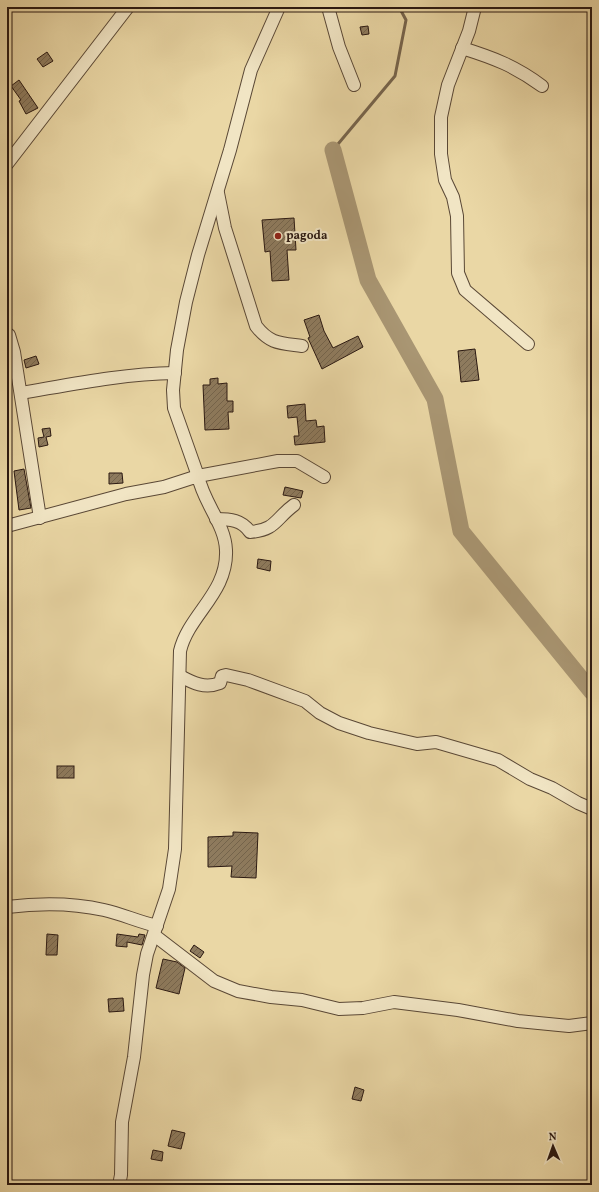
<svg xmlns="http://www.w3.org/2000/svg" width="599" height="1192" viewBox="0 0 599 1192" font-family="Vollkorn,serif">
<defs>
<pattern id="building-hatch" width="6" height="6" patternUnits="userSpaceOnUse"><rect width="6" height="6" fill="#8e7b5e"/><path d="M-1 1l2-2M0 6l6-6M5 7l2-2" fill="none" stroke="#74644c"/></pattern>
</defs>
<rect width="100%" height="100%" fill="#ead7a5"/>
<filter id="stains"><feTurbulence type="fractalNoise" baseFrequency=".005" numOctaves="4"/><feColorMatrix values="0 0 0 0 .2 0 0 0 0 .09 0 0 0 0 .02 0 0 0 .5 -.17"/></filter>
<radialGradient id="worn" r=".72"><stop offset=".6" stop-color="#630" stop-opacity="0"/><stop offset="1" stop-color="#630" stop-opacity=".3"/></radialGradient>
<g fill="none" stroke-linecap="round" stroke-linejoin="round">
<path stroke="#76644c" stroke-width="3" d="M333,150L395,76L406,20L399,7"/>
<path stroke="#a99673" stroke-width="17" d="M333,150L368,280L435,399L461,531L592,692"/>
</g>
<g fill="url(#building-hatch)" stroke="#2a1811">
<path d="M368,26L369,34L362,35L360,27Z"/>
<path d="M47,52L53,61L43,67L37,59Z"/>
<path d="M19,80L38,108L26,114L19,101L21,100L11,86Z"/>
<path d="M294,218L296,250H287L289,280L272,281L270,251L265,252L262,220Z"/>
<path d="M319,315L324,331L333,348L358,336L363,347L322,369L308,338L310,337L304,320Z"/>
<path d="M475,349L479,380L461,382L458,351Z"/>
<path d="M36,356L39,364L26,368L24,360Z"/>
<path d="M218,378V384L227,383V401H233V412H228L229,429L205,430L203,385H210V379Z"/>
<path d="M305,404L306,421L316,420L317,427L324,426L325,442L295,445L294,436H299L297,417L288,418L287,406Z"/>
<path d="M50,428L51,436L46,437L48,445L39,447L38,438L44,437L42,429Z"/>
<path d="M24,469L31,508L19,510L14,471Z"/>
<path d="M109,473H122L123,483L109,484Z"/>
<path d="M285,487L303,491L301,498L283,495Z"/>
<path d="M258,559L271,561L270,571L257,568Z"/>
<rect x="57" y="766" width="17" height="12"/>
<path d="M233,832L258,833L256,878L231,877L232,866L208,867V837L233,836Z"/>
<path d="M47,934L58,935L57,955H46Z"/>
<path d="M117,934L138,937L139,934L145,935L142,945L127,942V947L116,946Z"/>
<path d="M194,945L204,952L200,958L190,951Z"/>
<path d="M163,959L177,962L185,968L179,994L156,988Z"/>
<path d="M123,998L124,1011L109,1012L108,999Z"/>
<path d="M355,1087L364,1090L361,1101L352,1099Z"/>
<path d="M172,1130L185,1133L181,1149L168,1146Z"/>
<path d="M153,1150L163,1152L162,1161L151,1159Z"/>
</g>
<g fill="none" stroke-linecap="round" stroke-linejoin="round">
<defs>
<g id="minor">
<path d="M279,7L251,70L230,150L198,255L186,302L177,350L173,390L174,408L198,476L278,461H297L324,477"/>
<path d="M328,7L339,47L354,85"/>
<path d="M475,7L469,31L448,85L441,117V154L445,180L453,197L457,216L458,273L465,290L528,344"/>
<path d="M462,48C494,58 515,66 542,86"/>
<path d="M7,164L128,7"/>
<path d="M218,193L225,228L256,326C270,344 280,343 302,346"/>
<path d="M9,335L14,352L40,518"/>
<path d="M21,393C74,384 121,374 175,373"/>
<path d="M216,519C230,519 242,520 250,532C276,530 275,519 294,505"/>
<path d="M7,526L126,494L164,487L198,476C204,504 225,524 226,550C228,593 189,614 180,651L175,849L169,889L147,954L143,975L134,1057L122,1122L121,1175L119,1185"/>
<path d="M180,676C193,683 205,689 220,683L222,676L226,675L248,680L305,701L320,713L339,723L369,733L417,744L436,742L498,760L530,779L552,788L578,803L592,809"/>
<path d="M7,907C39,903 73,903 104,910C122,914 139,922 157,926"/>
<path d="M154,935L214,981L238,991L271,997L302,1000L339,1009L363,1008L394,1002L458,1010L518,1021L569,1026L592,1023"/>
</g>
</defs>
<use href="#minor" stroke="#5a4836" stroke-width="14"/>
<use href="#minor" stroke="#f1e5c4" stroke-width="12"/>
</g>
<circle fill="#8f2418" stroke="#f1e5c4" stroke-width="1.5" cx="278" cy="236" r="4"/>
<g text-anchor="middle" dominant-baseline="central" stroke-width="4" stroke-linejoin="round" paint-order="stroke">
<g font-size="12" font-weight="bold" fill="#2a1811" stroke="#f1e5c4" text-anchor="start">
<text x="286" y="236">pagoda</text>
</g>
</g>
<rect width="599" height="1192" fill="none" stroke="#ead7a5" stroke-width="24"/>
<rect x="8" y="8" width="583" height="1176" fill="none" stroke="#2a1811" stroke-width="2"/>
<rect x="12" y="12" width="575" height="1168" fill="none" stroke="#2a1811"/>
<g transform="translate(553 1146) rotate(358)" stroke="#f1e5c4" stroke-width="3" paint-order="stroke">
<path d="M0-3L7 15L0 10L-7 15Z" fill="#2a1811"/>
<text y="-6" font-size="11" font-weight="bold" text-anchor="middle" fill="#2a1811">N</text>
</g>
<rect width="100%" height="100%" filter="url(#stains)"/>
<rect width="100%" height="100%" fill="url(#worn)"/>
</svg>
